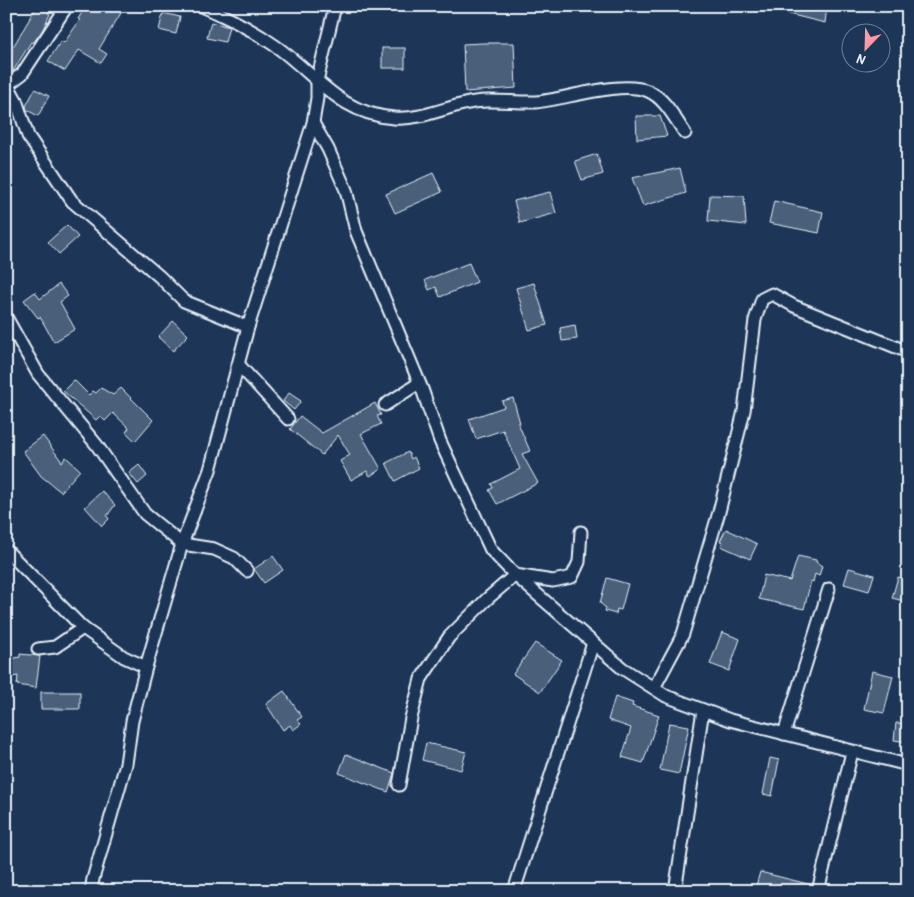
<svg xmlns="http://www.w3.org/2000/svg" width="914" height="897" viewBox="0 0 914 897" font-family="'Patrick Hand',sans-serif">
<rect width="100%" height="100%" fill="#1d3557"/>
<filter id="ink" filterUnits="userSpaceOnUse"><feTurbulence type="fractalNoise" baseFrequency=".02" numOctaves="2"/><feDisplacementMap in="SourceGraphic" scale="10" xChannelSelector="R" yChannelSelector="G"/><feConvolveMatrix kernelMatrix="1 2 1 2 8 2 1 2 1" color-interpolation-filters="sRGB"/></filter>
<g filter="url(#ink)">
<g fill="#495e7a" stroke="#e8f1f8">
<path d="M37,6H50L48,13L50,14L42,31L33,43L31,42L13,71L6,67V43L13,47Z"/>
<path d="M86,6H110L121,13L99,49L107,54L101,63L79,50L65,71L48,61L61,41L64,43L80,20L78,19Z"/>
<path d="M772,6H827L825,23L772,10Z"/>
<path d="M163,13L180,17L176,34L159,30Z"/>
<path d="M211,22L229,27L225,42L207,38Z"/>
<path d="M483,43H514L516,88L465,92L463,44Z"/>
<rect x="382" y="48" width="23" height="20"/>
<path d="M35,89L49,96L38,116L27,110L26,106Z"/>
<path d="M636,116H660L667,136L637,139Z"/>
<path d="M597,154L603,174L582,180L575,161Z"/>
<path d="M680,168L686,193L643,206L632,178Z"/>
<path d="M433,173L442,192L395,213L386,194Z"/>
<path d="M550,192L556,213L520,223L514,201Z"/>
<path d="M710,195L744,196L746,225L708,221Z"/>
<path d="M774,201L823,212L819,233L769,223Z"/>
<path d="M67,225L78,237L59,254L48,242Z"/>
<path d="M469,263L477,282L440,297L436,287L429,290L425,280Z"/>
<path d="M534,283L547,325L529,330L516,288Z"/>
<path d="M59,284L68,296L60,302L75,329L54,342L40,317L38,318L24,300L35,292L40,299Z"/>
<path d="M173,321L188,335L173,351L158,337Z"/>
<path d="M575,325L577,339L562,341L560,328Z"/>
<path d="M74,380L89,395L93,391L96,393L101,388L113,395L121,388L153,420L135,441L126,432L129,428L113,413L105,421L100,416L96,420L63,391Z"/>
<path d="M289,393L301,401L294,410L283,401Z"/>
<path d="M513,398L520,423H518L530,451L522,454L538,483L497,504L489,490L493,488L491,484L520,469L503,430L476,439L469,419L504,407L502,401Z"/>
<path d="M375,403L381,415L377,416L381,424L361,434L381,469L370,476L367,471L351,480L340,461L350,455L338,435L322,455L290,429L300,416L322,433Z"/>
<path d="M43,436L62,462L66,457L80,470L61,492L41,476L23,451Z"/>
<path d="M408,452L411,459L414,457L419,468L395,481L386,463Z"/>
<path d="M139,465L147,476L138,484L129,473Z"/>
<path d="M102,491L115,505L107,516L109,519L102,526L85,507Z"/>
<path d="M726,529L757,544L750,559L721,546L723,542L720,541Z"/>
<path d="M273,556L283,570L264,583L254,569Z"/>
<path d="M798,556L816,560V562L822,566L819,576L815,574L813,582L811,581L804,609L759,599L764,575L790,581Z"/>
<path d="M849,568L874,575L869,591L844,584Z"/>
<path d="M898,577L908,580V602L892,598Z"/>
<path d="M607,578L628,584L621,610L617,609L616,614L605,611L606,608L600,603Z"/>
<path d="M722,632L740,639L729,671L710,664Z"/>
<path d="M535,643L562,660L540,692L513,674Z"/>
<path d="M20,654L40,656L36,688L17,685L18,676L6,678V660L20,657Z"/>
<path d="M872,671L893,676L884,713L864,709Z"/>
<path d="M284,691L302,717L297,720L301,724L293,730L290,725L283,730L266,704Z"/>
<rect x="41" y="692" width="39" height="17"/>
<path d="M615,697L633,703L632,706L659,715L643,763L622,757L631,728L608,720Z"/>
<path d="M669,723L689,726L679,774L660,770Z"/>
<path d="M896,723L908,724V742L894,740Z"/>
<path d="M426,743L466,752L461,770L422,760Z"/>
<path d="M346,754L394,773L388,792L339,773Z"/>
<path d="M770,758L779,760L772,796L763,794Z"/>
<path d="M760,872L812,885L811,891L755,889Z"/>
</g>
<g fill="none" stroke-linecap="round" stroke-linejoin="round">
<defs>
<g id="street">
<path d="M201,6C228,17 253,30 277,47C317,76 340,114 394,118C419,120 441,109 464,104C488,98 512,103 536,102C566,99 621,80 648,91C665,98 675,119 685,133"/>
<path d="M8,85L16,100L28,136L72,201L160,277L184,301L248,327"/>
<path d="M6,86L22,74L67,6"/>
<path d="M313,123L328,149L346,190L356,231L422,389L440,441L491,550L515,575L622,668L666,696L730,720L908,765"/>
<path d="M6,317L38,374L96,444L145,514L182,544L214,549L234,558L247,571"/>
<path d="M239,365L288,419"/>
<path d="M385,405L419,383"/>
<path d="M6,550L83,628L124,657L146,667"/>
<path d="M38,649L55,647L83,628"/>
<path d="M654,688L683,634L719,512L744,411L755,320L762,299L772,294L794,306L908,352"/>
<path d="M784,734L829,589"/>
<path d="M399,785L411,718L421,679L449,637L487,599L515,575L553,581L572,577L579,562L581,532"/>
<path d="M91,891L93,879L126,764L132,721L146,667L182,544L210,470L248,327L313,123L317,98V81L335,6"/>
<path d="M514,891L593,643"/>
<path d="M675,891L703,710"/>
<path d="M818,891L852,752"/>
</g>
</defs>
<use href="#street" stroke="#e8f1f8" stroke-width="15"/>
<use href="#street" stroke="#1d3557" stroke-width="11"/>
</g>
</g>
<rect width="914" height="897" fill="none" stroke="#1d3557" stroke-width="25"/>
<rect x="12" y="12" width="889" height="872" fill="none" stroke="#e8f1f8" stroke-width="2" filter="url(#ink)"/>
<g transform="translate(866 48) rotate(203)"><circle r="24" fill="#1d3557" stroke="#6e8097"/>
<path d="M0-4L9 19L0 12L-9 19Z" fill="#ff9aa2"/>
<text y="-8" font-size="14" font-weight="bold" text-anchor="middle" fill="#e8f1f8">N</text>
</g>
</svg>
